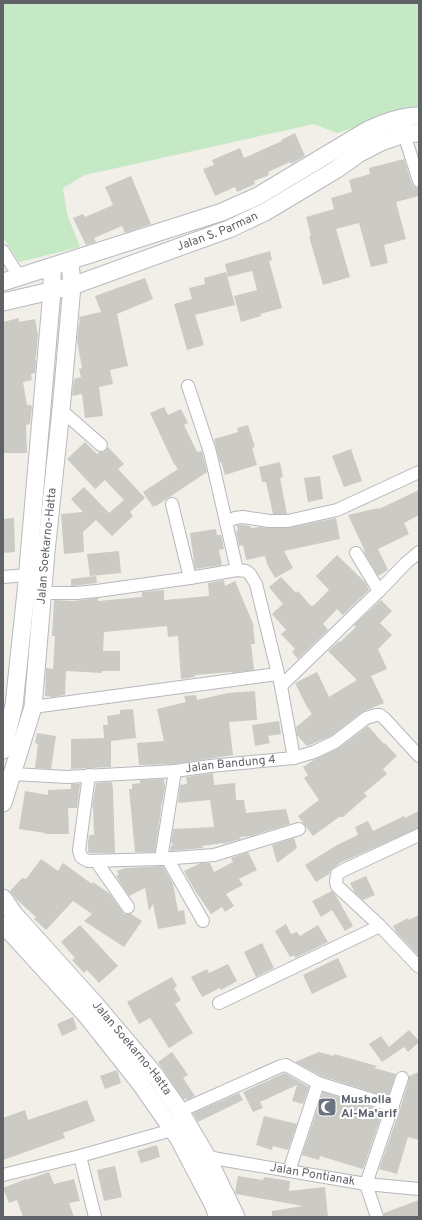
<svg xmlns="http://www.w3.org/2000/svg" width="422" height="1220" viewBox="0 0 422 1220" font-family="Overpass,sans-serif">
<rect width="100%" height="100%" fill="#f1efe8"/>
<path fill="#c5e8c5" d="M3,3H419V107L337,133L314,124L85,175L63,188L67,214L80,247L19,262L3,237Z"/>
<g fill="#cccac5">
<path d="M295,133L305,156L291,164L290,162L268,172L269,175L254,181L255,184L237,192L235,187L215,196L203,169L214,165L212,160L240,148L244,158L282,141L281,140Z"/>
<path d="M404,159L412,184L414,187L419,188V196L396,202L406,239L384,245L388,263L371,267L359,223L336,229L350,277L323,285L309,236H311L306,217L334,209L331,198L352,192L349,180L370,174L369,168Z"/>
<path d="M131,176L151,224L125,233L122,226L94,238L96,242L86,245L73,218L83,214L85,217L113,205L105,187Z"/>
<path d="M270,251L272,260L269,261L282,308L260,314L261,316L241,322L234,296L257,290L252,271L228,277L225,264Z"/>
<path d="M226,272L235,305L195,315L204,345L187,350L174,304L192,299L189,288L205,284L204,278Z"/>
<path d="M145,278L153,299L117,314L128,366L110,370L113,384L99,387L103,416L85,418L82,394L72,396L74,379L81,377L79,369L82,368L77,340L79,323H80L79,317L101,312L95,296Z"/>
<path d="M19,318V322L35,319L38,335L36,357H35L36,362L35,373L31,374L32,380L23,382L27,405H31L32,407L30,424L26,425L27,453H3V322Z"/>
<path d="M164,407L168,415L181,409L188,423L184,425L197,452L202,451L207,472L156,506L155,505L153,507L143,492L178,469L173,462L150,413Z"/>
<path d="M248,425L255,447L252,448L257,465L225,475L221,462L220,463L214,439L238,432L237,428Z"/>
<path d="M85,442L97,454L99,452H104L108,447L124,464L118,469L145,498L130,512L133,516L112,536L96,520L83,532L84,552L64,554L61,514L83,512L71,499L84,487L109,513L124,500L105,480L95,489L67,459Z"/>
<path d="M351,449L362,481L344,487L332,456Z"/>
<path d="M280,462L283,477L280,478L287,514H273L266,482H262L259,467Z"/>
<path d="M320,476L323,499L308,502L304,478Z"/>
<path d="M419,490V515L404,523L409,534L378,549L388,570L378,576L364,552L365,551L348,515L378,508L379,509Z"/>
<path d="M14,518L15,552L3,553V519Z"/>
<path d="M336,518L340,539L284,551L293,568L275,578L267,564L265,556L246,560L243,545L239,546L236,531H238L237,525H243L250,526L251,528L259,527L269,528H288Z"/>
<path d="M216,529L217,535H221L224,549L219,550L222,565L195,569L190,533Z"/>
<path d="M119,551L121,573L90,576L87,554Z"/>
<path d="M337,555L365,582L369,590L343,615L337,609L323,624L328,630L298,659L292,652L295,649L281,634L286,630L272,614L283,604L269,587L281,577L296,593L298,591L311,606L312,605L313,606L329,590L316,576Z"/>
<path d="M96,576L97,583L71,586V579Z"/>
<path d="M224,580L225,586L235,581L254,626L253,627L255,644H251L254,670L232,673V672L195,675V677L181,679L178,636L168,637L167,626L104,632L103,651H120V671H102V673L66,671L65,695L53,697L45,696L46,668L53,669L55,636H52L54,600L73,601L98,598V601L142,597V592L164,590V600L209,596L208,583Z"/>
<path d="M381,600L392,611L380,623L392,635L378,649L387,669L371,676L384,703L362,712L331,736L307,746L297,735L296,727L312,714L307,707L295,683L317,672L329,697L357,680L328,651L339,641L340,642L356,627L354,625Z"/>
<path d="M255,691L257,720L229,722L233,755L174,764L139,765L137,743L164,741L157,709L186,702L184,696L196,695L197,700L228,693Z"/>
<path d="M133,709L136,738L111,741V767L71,769V739L104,738L103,725H108L107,716L120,714V710Z"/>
<path d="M279,721L281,734L268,736L270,743L255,746L252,725Z"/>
<path d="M368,726L384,744L385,743L397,756L383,769L387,774L364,793L367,796L343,817H339L313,836L298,816L319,800L304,778L308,775L303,767L315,759L339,748Z"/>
<path d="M37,733L56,736L51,769L35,768L38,744L35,743Z"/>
<path d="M213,773L214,785L235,783L236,800H244L246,813L286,809L290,824L251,836L240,837L241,839L223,844V843L202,846L203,848L170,851L171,846L173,845L171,842L173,829L214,827L210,800L178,803L180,785L187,784L186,777Z"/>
<path d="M164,779L165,787L162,804L161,805V810L155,852H135L129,789H132V784L140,783V780Z"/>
<path d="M111,782L112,783L113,790L115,853H90L88,852V842L89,835H94L93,807H92L96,783Z"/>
<path d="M71,784H80L77,808H68L69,834H45V833L19,829L25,791L48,795V790L71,789Z"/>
<path d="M419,811V828L340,863L331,870L329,874L316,882L305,865L337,845L358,835L355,827L368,821L373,831L404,816L405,818Z"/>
<path d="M294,838L297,848L277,863L272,845Z"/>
<path d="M248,852L257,870L239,879L243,885L226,894L234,906L225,912L222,907L211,914L194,889L184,871L201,863H210L214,872L233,862L231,858Z"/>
<path d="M41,859L58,871L63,863L92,884L93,882L110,894L124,914H131L142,921L124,947L84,921L92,914L73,901L46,930L34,919L36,917L16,899L10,891L22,878L26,879Z"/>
<path d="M163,866L173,884L178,911L184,910L186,924L158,929L153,904L149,911L145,888L129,896L116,876L119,875L117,871L125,868Z"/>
<path d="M366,876L375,895L363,900L355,893L350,883Z"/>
<path d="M332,891L335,894L353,926L345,931L332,910L321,917L312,901Z"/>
<path d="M419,915V956L396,932L393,926L408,918L409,920Z"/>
<path d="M286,924L291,934L297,932L300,936L318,925L328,942L295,958L294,955L290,957L275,931Z"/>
<path d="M80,925L118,966L99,983L87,970L84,973L72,960L75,958L61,942Z"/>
<path d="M262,943L274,968L256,977L244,952Z"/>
<path d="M338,958L347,977L312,994L303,975Z"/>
<path d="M228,964L237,981L221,990L220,988L202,997L191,977L207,969L209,973Z"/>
<path d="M172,977L177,986L174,988L181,1000L175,1004L193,1033L169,1048L150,1018L139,1024L127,1002Z"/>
<path d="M73,1017L77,1029L62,1036L57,1024Z"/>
<path d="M409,1030L419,1041V1042L408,1052L404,1047L382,1062L369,1044L381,1036L389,1047Z"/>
<path d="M172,1052L188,1075L183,1078L195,1096L187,1100L186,1098L184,1100L158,1062Z"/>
<path d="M319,1052L334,1056V1054L377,1066L374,1068L396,1074L388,1097L321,1076L295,1062Z"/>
<path d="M117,1070L121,1083L105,1089L100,1076Z"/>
<path d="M419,1072V1140L408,1137L397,1174L379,1169L400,1109L409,1080V1076Z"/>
<path d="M285,1073L309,1087L303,1104L292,1101L297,1085L260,1102L263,1108L253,1112L243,1092Z"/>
<path d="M323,1092L383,1111L363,1169L320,1156L319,1160L302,1155Z"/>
<path d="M239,1093L243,1100L198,1122L193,1113Z"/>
<path d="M87,1100L95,1121L63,1133L65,1138L3,1160V1118L25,1110L28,1120Z"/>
<path d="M264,1116L297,1124L288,1150L273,1146L272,1150L256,1145Z"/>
<path d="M157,1145L160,1157L141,1163L137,1151Z"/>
<path d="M115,1166L122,1197L104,1201L97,1170Z"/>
<path d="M49,1172L54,1184L74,1179L80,1201L69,1203L74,1217H23L17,1200L9,1203L3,1188L26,1179V1180Z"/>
<path d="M238,1176L263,1180L264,1177L290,1181L289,1191L325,1187L328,1217H272V1211L303,1206L236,1194L235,1192Z"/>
<path d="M419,1200V1217H384V1213Z"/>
</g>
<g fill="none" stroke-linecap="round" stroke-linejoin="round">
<defs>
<g id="street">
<path d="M404,134L419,181"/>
<path d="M3,251L20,278"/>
<path d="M188,386L210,452L237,570"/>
<path d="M61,410L101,445"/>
<path d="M172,504L190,578"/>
<path d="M226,522L235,518L243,517L269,521H288L337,510L419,472"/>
<path d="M356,553L379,591"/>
<path d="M3,577L28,575"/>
<path d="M35,593H76L97,591L190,578L237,570L246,571L250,574L256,584L281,686L294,758"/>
<path d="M281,686L379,591L406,563L419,552"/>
<path d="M33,707L277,674"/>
<path id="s1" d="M13,774L67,777L175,771L210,766L294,758L314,752L335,742L366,718L376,715H380L384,718L419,756"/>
<path d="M89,775L79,850L81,857L88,861L161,859L214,855L299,829"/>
<path d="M419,835L344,870L337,874L336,882L337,886L380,926L419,967"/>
<path d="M167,858L203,921"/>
<path d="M161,859L175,771"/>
<path d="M96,861L128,907"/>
<path d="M219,1003L380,926"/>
<path d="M180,1111L281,1066L286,1065L318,1083L393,1106"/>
<path d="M80,1156L95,1217"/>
<path id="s2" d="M207,1157L366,1184L419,1189"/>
<path d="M289,1171L318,1083"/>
<path d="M3,1175L80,1156L172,1130"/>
<path d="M377,1217L366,1184L402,1078"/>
</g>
<g id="secondary">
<path d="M3,282L222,212L258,196L368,130C384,123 401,116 419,116"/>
<path id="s3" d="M3,302L72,286L229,229L265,212L337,169L358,154L381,142L404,134L419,133"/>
<path d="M3,750L14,705L26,592L52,291V267"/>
<path id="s4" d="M3,803L33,707L46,552L61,410L72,286L70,261"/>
<path id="s5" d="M3,898L14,914L95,1004L155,1075L180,1111L207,1157L236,1217"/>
<path d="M3,924L87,1016L140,1083L179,1139L213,1204L218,1217"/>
</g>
</defs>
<use href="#street" stroke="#b5b8bc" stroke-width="14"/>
<use href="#secondary" stroke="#b6babf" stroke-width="19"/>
<use href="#street" stroke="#fff" stroke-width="12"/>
<use href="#secondary" stroke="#fff" stroke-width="17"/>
</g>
<defs>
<symbol id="mosque-square" viewBox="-11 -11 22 22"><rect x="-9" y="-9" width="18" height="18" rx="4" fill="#6b7280" stroke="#fff"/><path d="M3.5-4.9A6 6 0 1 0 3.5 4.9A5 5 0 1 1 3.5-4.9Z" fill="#fff"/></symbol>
</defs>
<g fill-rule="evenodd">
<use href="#mosque-square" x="316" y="1096" width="22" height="22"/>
</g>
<g text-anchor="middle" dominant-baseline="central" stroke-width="4" stroke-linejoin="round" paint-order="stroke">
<g font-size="12" fill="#5f6368" stroke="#fff">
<text stroke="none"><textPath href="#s3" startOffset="226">Jalan S. Parman</textPath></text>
<text stroke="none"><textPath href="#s4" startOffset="262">Jalan Soekarno-Hatta</textPath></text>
<text stroke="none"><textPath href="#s1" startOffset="218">Jalan Bandung 4</textPath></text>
<text stroke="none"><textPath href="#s5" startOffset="198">Jalan Soekarno-Hatta</textPath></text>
<text stroke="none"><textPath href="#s2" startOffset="107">Jalan Pontianak</textPath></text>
</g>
<g font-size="12" font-weight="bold" fill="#5b616d" stroke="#fff" text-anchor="start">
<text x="341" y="1100">Musholla<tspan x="341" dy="14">Al-Ma'arif</tspan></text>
</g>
</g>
<rect width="422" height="1220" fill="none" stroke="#5f6368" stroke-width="8"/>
</svg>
